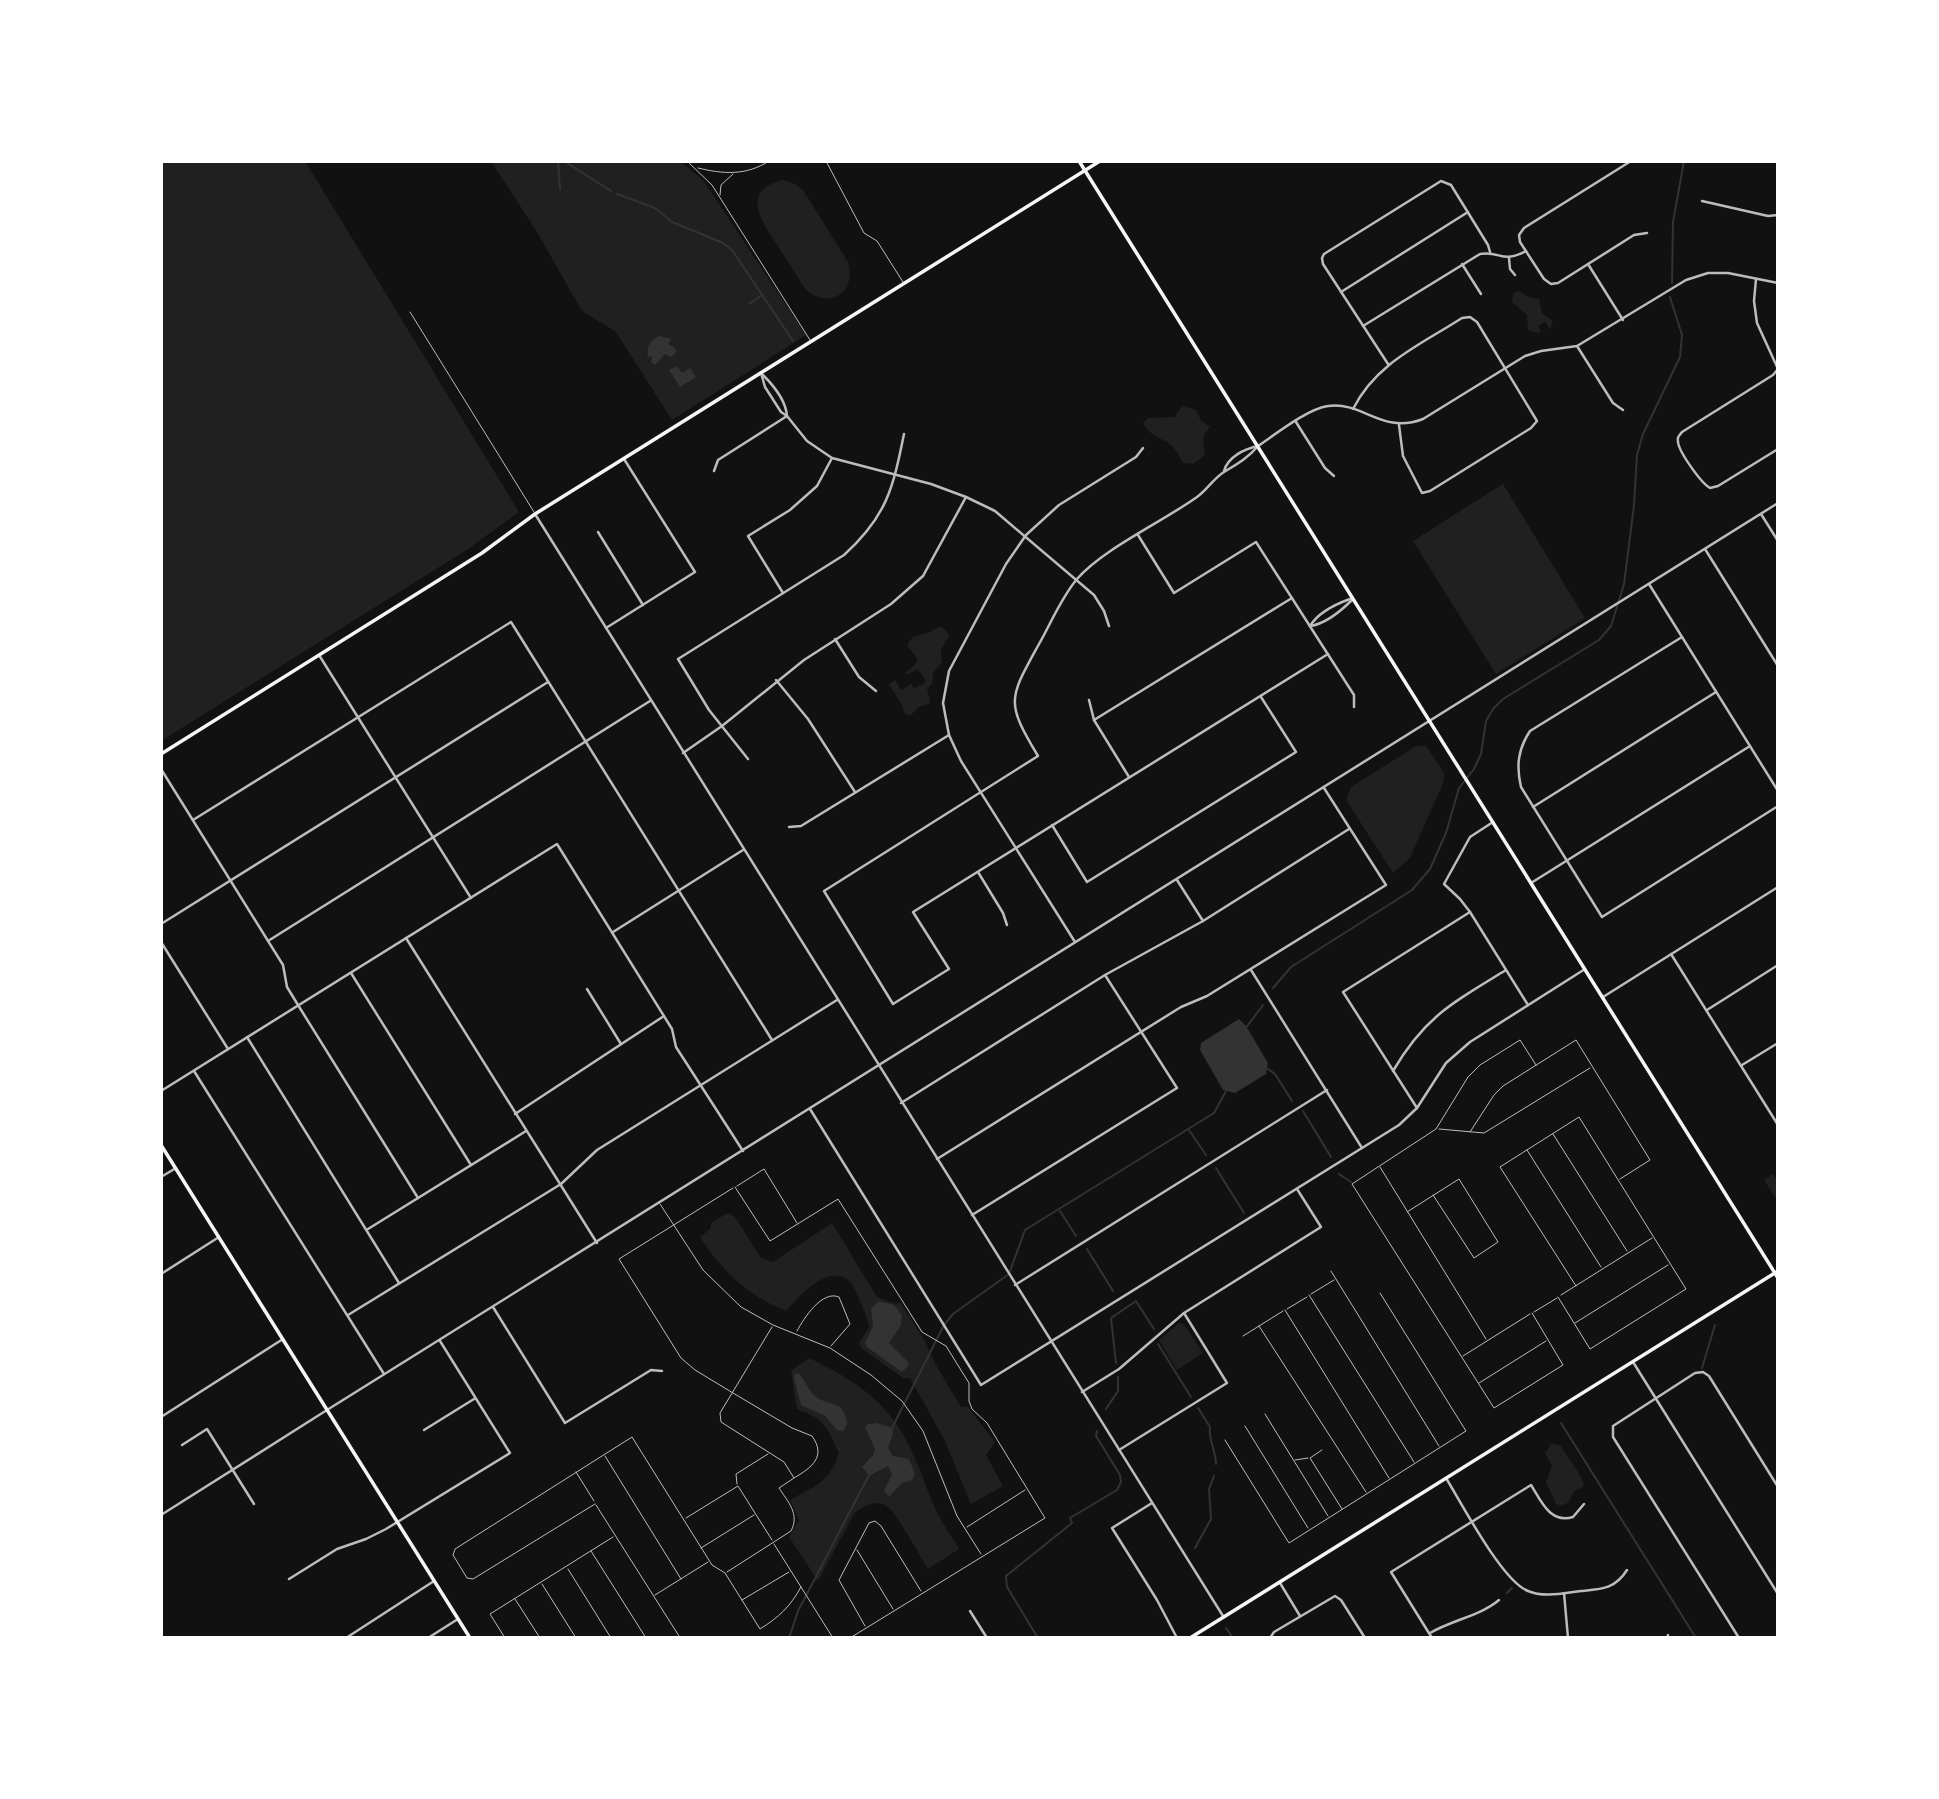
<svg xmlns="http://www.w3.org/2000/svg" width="1939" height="1799" viewBox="0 0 1939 1799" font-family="Cabin,sans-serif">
<rect width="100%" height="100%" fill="#111"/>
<g fill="#202020">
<path d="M161,161H305L519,512L468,549L161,741Z"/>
<path d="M491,161H680L703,180L806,335L672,420L616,332L582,311L537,232Z"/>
<path d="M783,180L795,184L803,190L848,262C857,292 830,310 806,290C797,276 788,262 779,248C763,223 738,191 783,180Z"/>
<path d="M1519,291L1528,297L1539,299L1542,313L1553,321L1550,330L1545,322L1538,326L1541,331L1538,333L1528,330L1527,315L1512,302L1513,294Z"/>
<path d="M1182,406L1196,410L1201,421L1210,426L1203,437L1205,455L1193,464L1183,463C1180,458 1178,452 1174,448C1165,437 1152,440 1143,423L1148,418L1175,417Z"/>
<path d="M1503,484L1585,618L1496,674L1413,541Z"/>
<path d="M940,626L946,630L949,636L941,650L942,662L933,673L932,684L927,689L931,703L919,707L911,715L905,714C902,702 895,695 889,684L895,680L901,690L911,684L914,688L924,684L925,680L918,669L907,675L906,672C921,660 921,662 907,646C913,633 918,637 930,632C933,631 936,628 940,626Z"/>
<path d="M1416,746H1426L1444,773V781L1410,858L1393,873L1346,800L1351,787Z"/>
<path d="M1773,1174L1778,1182L1777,1200L1764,1180Z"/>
<path d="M728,1213L735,1217L761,1258L773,1262L832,1223L877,1297L897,1304L900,1302L923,1338L936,1365L961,1407H968L995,1442L986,1455L1003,1486L971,1504L944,1439L910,1378H903L861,1348L859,1343L869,1327C867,1317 864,1310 860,1301C856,1293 853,1282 845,1278C824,1267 798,1298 786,1311C748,1296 722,1271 700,1237L710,1229L712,1222Z"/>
<path d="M1179,1323L1184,1324L1203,1353L1177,1370L1159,1340Z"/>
<path d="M809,1358C840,1373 871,1390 892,1418C914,1446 922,1480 937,1512C943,1525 952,1537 959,1549L928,1569C921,1558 897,1514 889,1508C878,1498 863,1506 854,1514L818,1581L789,1537L799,1520L790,1500C816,1485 829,1483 839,1453C826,1427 827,1420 797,1409L791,1371Z"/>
<path d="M1552,1443L1561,1446C1568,1459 1580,1471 1584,1485L1581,1488L1573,1492L1569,1502L1562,1506L1556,1504L1546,1482L1552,1466L1545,1453Z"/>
</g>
<g fill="#333">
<path d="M659,336L671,339L668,344L675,348L676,353L671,357L665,354L655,365L651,362L652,356L648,357C646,347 650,340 659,336Z"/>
<path d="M677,366L682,373L690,368L696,377L680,387L669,370Z"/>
<path d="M1239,1019L1246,1026L1268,1063L1266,1074L1235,1093L1223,1090L1200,1050L1201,1043Z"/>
<path d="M879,1301L894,1305L902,1315L901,1325L889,1343L908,1362L909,1365L902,1372L867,1347L865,1343L873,1326L871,1308Z"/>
<path d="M798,1373C805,1379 807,1389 815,1396C828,1407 845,1399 847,1424L843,1431L837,1430L825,1416L801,1405L794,1378L795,1374Z"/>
<path d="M876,1423L892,1428L893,1434L888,1448L893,1456L909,1459L915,1474L912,1480L902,1483L890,1496L886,1494L884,1490L892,1475L888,1466L869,1476L862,1467L873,1455L875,1449L865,1427L868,1424Z"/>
</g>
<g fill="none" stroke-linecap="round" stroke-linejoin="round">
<g stroke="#333" stroke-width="2">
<path d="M558,161L560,189"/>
<path d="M564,161L611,191"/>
<path d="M617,194L655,208L672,222L723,243L732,250L793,341"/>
<path d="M1672,283L1673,222L1684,161"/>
<path d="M749,304L762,295"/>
<path d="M1273,988L1291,967L1412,890L1430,869L1446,833L1459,788L1474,769L1481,754L1486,721L1493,709L1503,699L1599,640L1611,626L1624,584L1634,505L1637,455L1643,434L1680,357L1682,335L1670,297"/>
<path d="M1245,1029L1263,1005"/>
<path d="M1268,1069L1275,1074L1292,1101"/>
<path d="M1303,1111L1331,1157"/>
<path d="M1189,1130L1206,1155"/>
<path d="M1216,1168L1244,1213"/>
<path d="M1339,1174L1351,1182"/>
<path d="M1060,1211L1076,1236"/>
<path d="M1087,1249L1113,1291"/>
<path d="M1158,1344L1191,1397"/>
<path d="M1116,1363L1111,1318L1136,1301L1154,1329"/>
<path d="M1702,1368L1715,1325"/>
<path d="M1198,1408L1210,1427C1208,1440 1216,1451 1216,1464"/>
<path d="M1106,1409L1118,1391V1377"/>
<path d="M1561,1423L1696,1638"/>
<path d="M891,1430L944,1325L953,1314L1009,1274L1025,1230L1214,1113L1226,1091"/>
<path d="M1195,1548L1211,1519L1209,1489L1214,1476"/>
<path d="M1507,1593L1512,1588"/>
<path d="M1226,1628L1233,1638"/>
<path d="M789,1638L798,1611L869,1475"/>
<path d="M1038,1638L1007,1587L1006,1576L1072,1523L1070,1518L1117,1490L1121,1482L1120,1475L1096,1436L1097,1431"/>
</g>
<g stroke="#bcbcbc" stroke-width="1">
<path d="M687,161L712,185L810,340"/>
<path d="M826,161L864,233L877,241L903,282"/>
<path d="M698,168C723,174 746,176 769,161"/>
<path d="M720,195L721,185L733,174"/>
<path d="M410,312L534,512"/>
<path d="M1439,1129L1484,1133L1590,1068"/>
<path d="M1470,1132L1494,1095L1503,1086L1576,1040L1650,1160L1620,1179"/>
<path d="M1553,1134L1627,1251"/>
<path d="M1527,1150L1601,1267"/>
<path d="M1380,1167L1486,1339"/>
<path d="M737,1186L764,1169L797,1223"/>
<path d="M735,1187L770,1241L838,1199L922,1332L946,1346L969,1383V1401L972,1409L987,1423L1045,1518L850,1638"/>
<path d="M733,1188L619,1259L681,1358L695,1370L733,1393L792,1428L812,1436C827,1457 811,1468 794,1478"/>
<path d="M660,1204L703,1270L741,1307L773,1325L830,1348L871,1375L902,1401L923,1431L957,1516L981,1554"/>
<path d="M1407,1212L1459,1179L1498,1242L1474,1258L1433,1195"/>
<path d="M1331,1271L1439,1446"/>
<path d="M1311,1294L1334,1280"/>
<path d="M1309,1295L1414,1462"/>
<path d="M1561,1295L1652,1238"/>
<path d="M1558,1297L1590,1349L1686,1289L1579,1117L1500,1167L1576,1286"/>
<path d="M1287,1309L1307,1297"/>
<path d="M1285,1310L1389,1478"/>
<path d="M1534,1312L1557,1298"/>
<path d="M1532,1313L1563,1365L1494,1408L1352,1184L1436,1129L1468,1077L1480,1065L1520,1040L1536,1065"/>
<path d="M1575,1323L1668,1265"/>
<path d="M1259,1326L1366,1492"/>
<path d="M797,1331C804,1318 822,1290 839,1297L850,1324L831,1346"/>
<path d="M1243,1336L1283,1311"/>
<path d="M1463,1356L1530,1314"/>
<path d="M1479,1383L1546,1341"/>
<path d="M1265,1414L1328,1516"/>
<path d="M1245,1426L1308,1528"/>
<path d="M1225,1440L1289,1543L1466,1431L1380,1293"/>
<path d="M1322,1450L1310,1458L1342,1509"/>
<path d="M605,1456L681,1579"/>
<path d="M1295,1460L1308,1458"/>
<path d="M576,1472L594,1501"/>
<path d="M737,1484L736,1474L768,1454"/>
<path d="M595,1504L473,1579L467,1578L453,1555L455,1549L632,1437L712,1565L725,1573L760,1629C779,1617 790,1607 801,1587"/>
<path d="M596,1505L679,1636"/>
<path d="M686,1518L738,1486L772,1540"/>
<path d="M967,1527L1025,1490"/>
<path d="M774,1544L833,1638"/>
<path d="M701,1548L754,1515"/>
<path d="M857,1550L893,1609"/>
<path d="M591,1551L646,1638"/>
<path d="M568,1569L611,1638"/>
<path d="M727,1572L791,1531C800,1514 788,1502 779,1488L794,1478L784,1462L721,1422L720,1413L772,1327"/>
<path d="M542,1584L576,1638"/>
<path d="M655,1595L708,1562"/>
<path d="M515,1599L540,1638"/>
<path d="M742,1600L789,1572"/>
<path d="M865,1626L839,1580L869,1523L875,1521L881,1526L921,1591"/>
<path d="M505,1638L490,1614L613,1537"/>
</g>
<g stroke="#bcbcbc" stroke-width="2.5">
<path d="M1631,161L1524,228L1519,235L1520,242L1544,279L1551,284L1558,283L1634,235L1647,233"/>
<path d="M1702,201L1768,216L1778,215"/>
<path d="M1509,258L1510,269L1515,275"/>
<path d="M1462,264L1481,294"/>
<path d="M1588,264L1623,320"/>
<path d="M1756,279L1754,301L1757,323L1778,369L1773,375L1682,432C1679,436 1677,437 1678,442C1679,452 1701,483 1710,488L1718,486L1778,449"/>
<path d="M1341,292L1468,212"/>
<path d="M1363,326L1480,254C1502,251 1501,264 1526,251"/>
<path d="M1577,346L1613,403L1623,410"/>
<path d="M1388,364L1323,264L1322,258L1324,254L1441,181L1451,185L1488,245L1490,252"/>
<path d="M761,373L765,387L781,412L787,416L807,441L832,458L931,484L966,497L995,511L1094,595L1104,611L1109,626"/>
<path d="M763,375C773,385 786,401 787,416"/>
<path d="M1353,409C1376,363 1420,345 1462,318L1470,317L1477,322L1537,421L1531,428L1430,491L1422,493L1403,456L1399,425"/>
<path d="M1296,422L1325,468L1334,476"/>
<path d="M1258,446C1248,458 1237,464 1224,472C1214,478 1207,490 1197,497C1162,522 1103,549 1077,579C1061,598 1051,623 1039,644C1009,699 1005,701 1038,756L824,891L893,1004L949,969L913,912L1328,654"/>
<path d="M714,471L718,460L787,416"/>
<path d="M1224,471C1228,457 1244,449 1258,446C1276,434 1307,409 1328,406C1363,401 1382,435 1423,419L1525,356L1541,351L1577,346L1686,280L1708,273H1728L1778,283"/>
<path d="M535,514L1223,1616"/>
<path d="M1761,514L1778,541"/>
<path d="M598,532L643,605"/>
<path d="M1138,535L1174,593L1256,542L1354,695V707"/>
<path d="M1705,549L1778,666"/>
<path d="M1649,584L1778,791"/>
<path d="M783,593L748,536L790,510L817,486L832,458"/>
<path d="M1310,626C1326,624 1342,610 1353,599"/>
<path d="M1310,626C1318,613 1336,604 1350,599"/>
<path d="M606,628L695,572L624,459"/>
<path d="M1682,637L1530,731C1518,749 1516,766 1521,787L1602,917L1778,806"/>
<path d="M835,639L859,677L876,691"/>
<path d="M319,655L471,898"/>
<path d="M776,680L808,719L855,792"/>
<path d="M1089,700L1094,720L1129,777"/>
<path d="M1094,720L1292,598"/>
<path d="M683,753L722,726L804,660L891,604L923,576L966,497"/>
<path d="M748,759L709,710L678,659L844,555C887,516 893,488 904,434"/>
<path d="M161,769L283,965L287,987L298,1005L418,1198"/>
<path d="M1533,807L1716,692"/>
<path d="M193,820L511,622L772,1040"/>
<path d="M1493,822L1470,837L1444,884L1460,899L1470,912L1528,1005"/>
<path d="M1052,825L1087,882L1296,752L1261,697"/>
<path d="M789,827L801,826L949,735"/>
<path d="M978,872L1003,913L1007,925"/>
<path d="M1177,880L1203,921"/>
<path d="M1531,883L1750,746"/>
<path d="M161,924L548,682"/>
<path d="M613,932L743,850"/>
<path d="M406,938L597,1243"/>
<path d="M268,941L650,701"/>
<path d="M161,942L228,1049"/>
<path d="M1075,942L961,761L949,735L943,703L949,671L1006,564L1026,535L1059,505L1136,457L1143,448"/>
<path d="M1671,954L1778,1125"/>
<path d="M1251,970L1362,1148"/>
<path d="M351,973L471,1165"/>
<path d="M587,989L621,1044"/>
<path d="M1603,997L1778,887"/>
<path d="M1707,1010L1778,965"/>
<path d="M247,1037L399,1283"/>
<path d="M1742,1065L1778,1043"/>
<path d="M194,1071L384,1374"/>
<path d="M1393,1071C1425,1016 1454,1002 1506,970"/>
<path d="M161,1091L557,844L672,1029L676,1047L743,1151"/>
<path d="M901,1103L1105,975L1203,921L1349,829"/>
<path d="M1417,1108L1343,992L1470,912"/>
<path d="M810,1109L981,1385L1399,1125L1417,1108L1446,1063L1470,1042L1585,969"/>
<path d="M515,1114L664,1016"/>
<path d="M937,1159L1181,1007L1207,996L1386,885L1324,788"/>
<path d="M161,1177L176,1168"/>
<path d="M972,1215L1177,1088L1105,975"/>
<path d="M368,1229L526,1131"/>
<path d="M161,1274L219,1237"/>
<path d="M1015,1285L1327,1090"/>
<path d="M493,1307L565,1423L651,1370L662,1371"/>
<path d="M348,1315L561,1184L597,1150L837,1000"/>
<path d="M1633,1362L1778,1594"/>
<path d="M1082,1392L1119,1369L1184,1313L1321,1227L1297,1189"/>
<path d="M161,1417L283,1339"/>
<path d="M424,1430L474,1399"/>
<path d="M182,1445L207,1429L254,1504"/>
<path d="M1119,1450L1227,1383L1184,1313"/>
<path d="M1446,1478C1462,1504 1502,1581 1528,1591C1544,1598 1564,1593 1581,1591C1602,1589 1615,1589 1627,1570"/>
<path d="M1152,1503L1112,1528L1157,1600L1177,1638"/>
<path d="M161,1515L327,1410"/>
<path d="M289,1579L337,1549L366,1539L386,1529L510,1453L440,1341"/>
<path d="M1280,1583L1300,1616"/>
<path d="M1564,1593L1568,1638"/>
<path d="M970,1611L987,1638"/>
<path d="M1430,1633C1452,1620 1480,1616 1499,1600"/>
<path d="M346,1638L434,1581"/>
<path d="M428,1638L458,1619"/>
<path d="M1270,1638L1274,1632L1335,1596L1341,1600L1365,1638"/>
<path d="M1432,1638L1391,1572L1531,1485C1541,1501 1550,1524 1573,1517L1584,1504"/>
<path d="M1667,1638L1668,1635"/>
<path d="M1739,1638L1613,1437V1426L1695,1373L1703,1372L1709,1376L1778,1487"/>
</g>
<path stroke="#bcbcbc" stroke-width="2.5" d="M327,1410L1778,503"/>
<g stroke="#f5f5f5" stroke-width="3.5">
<path d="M161,754L482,553L535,514L1100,161"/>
<path d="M161,1145L470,1638"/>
<path d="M1190,1638L1778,1271"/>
</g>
<path stroke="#f5f5f5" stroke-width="3.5" d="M1079,161L1778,1278"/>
</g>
<rect width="1939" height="1799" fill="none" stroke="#ffffff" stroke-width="326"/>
</svg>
